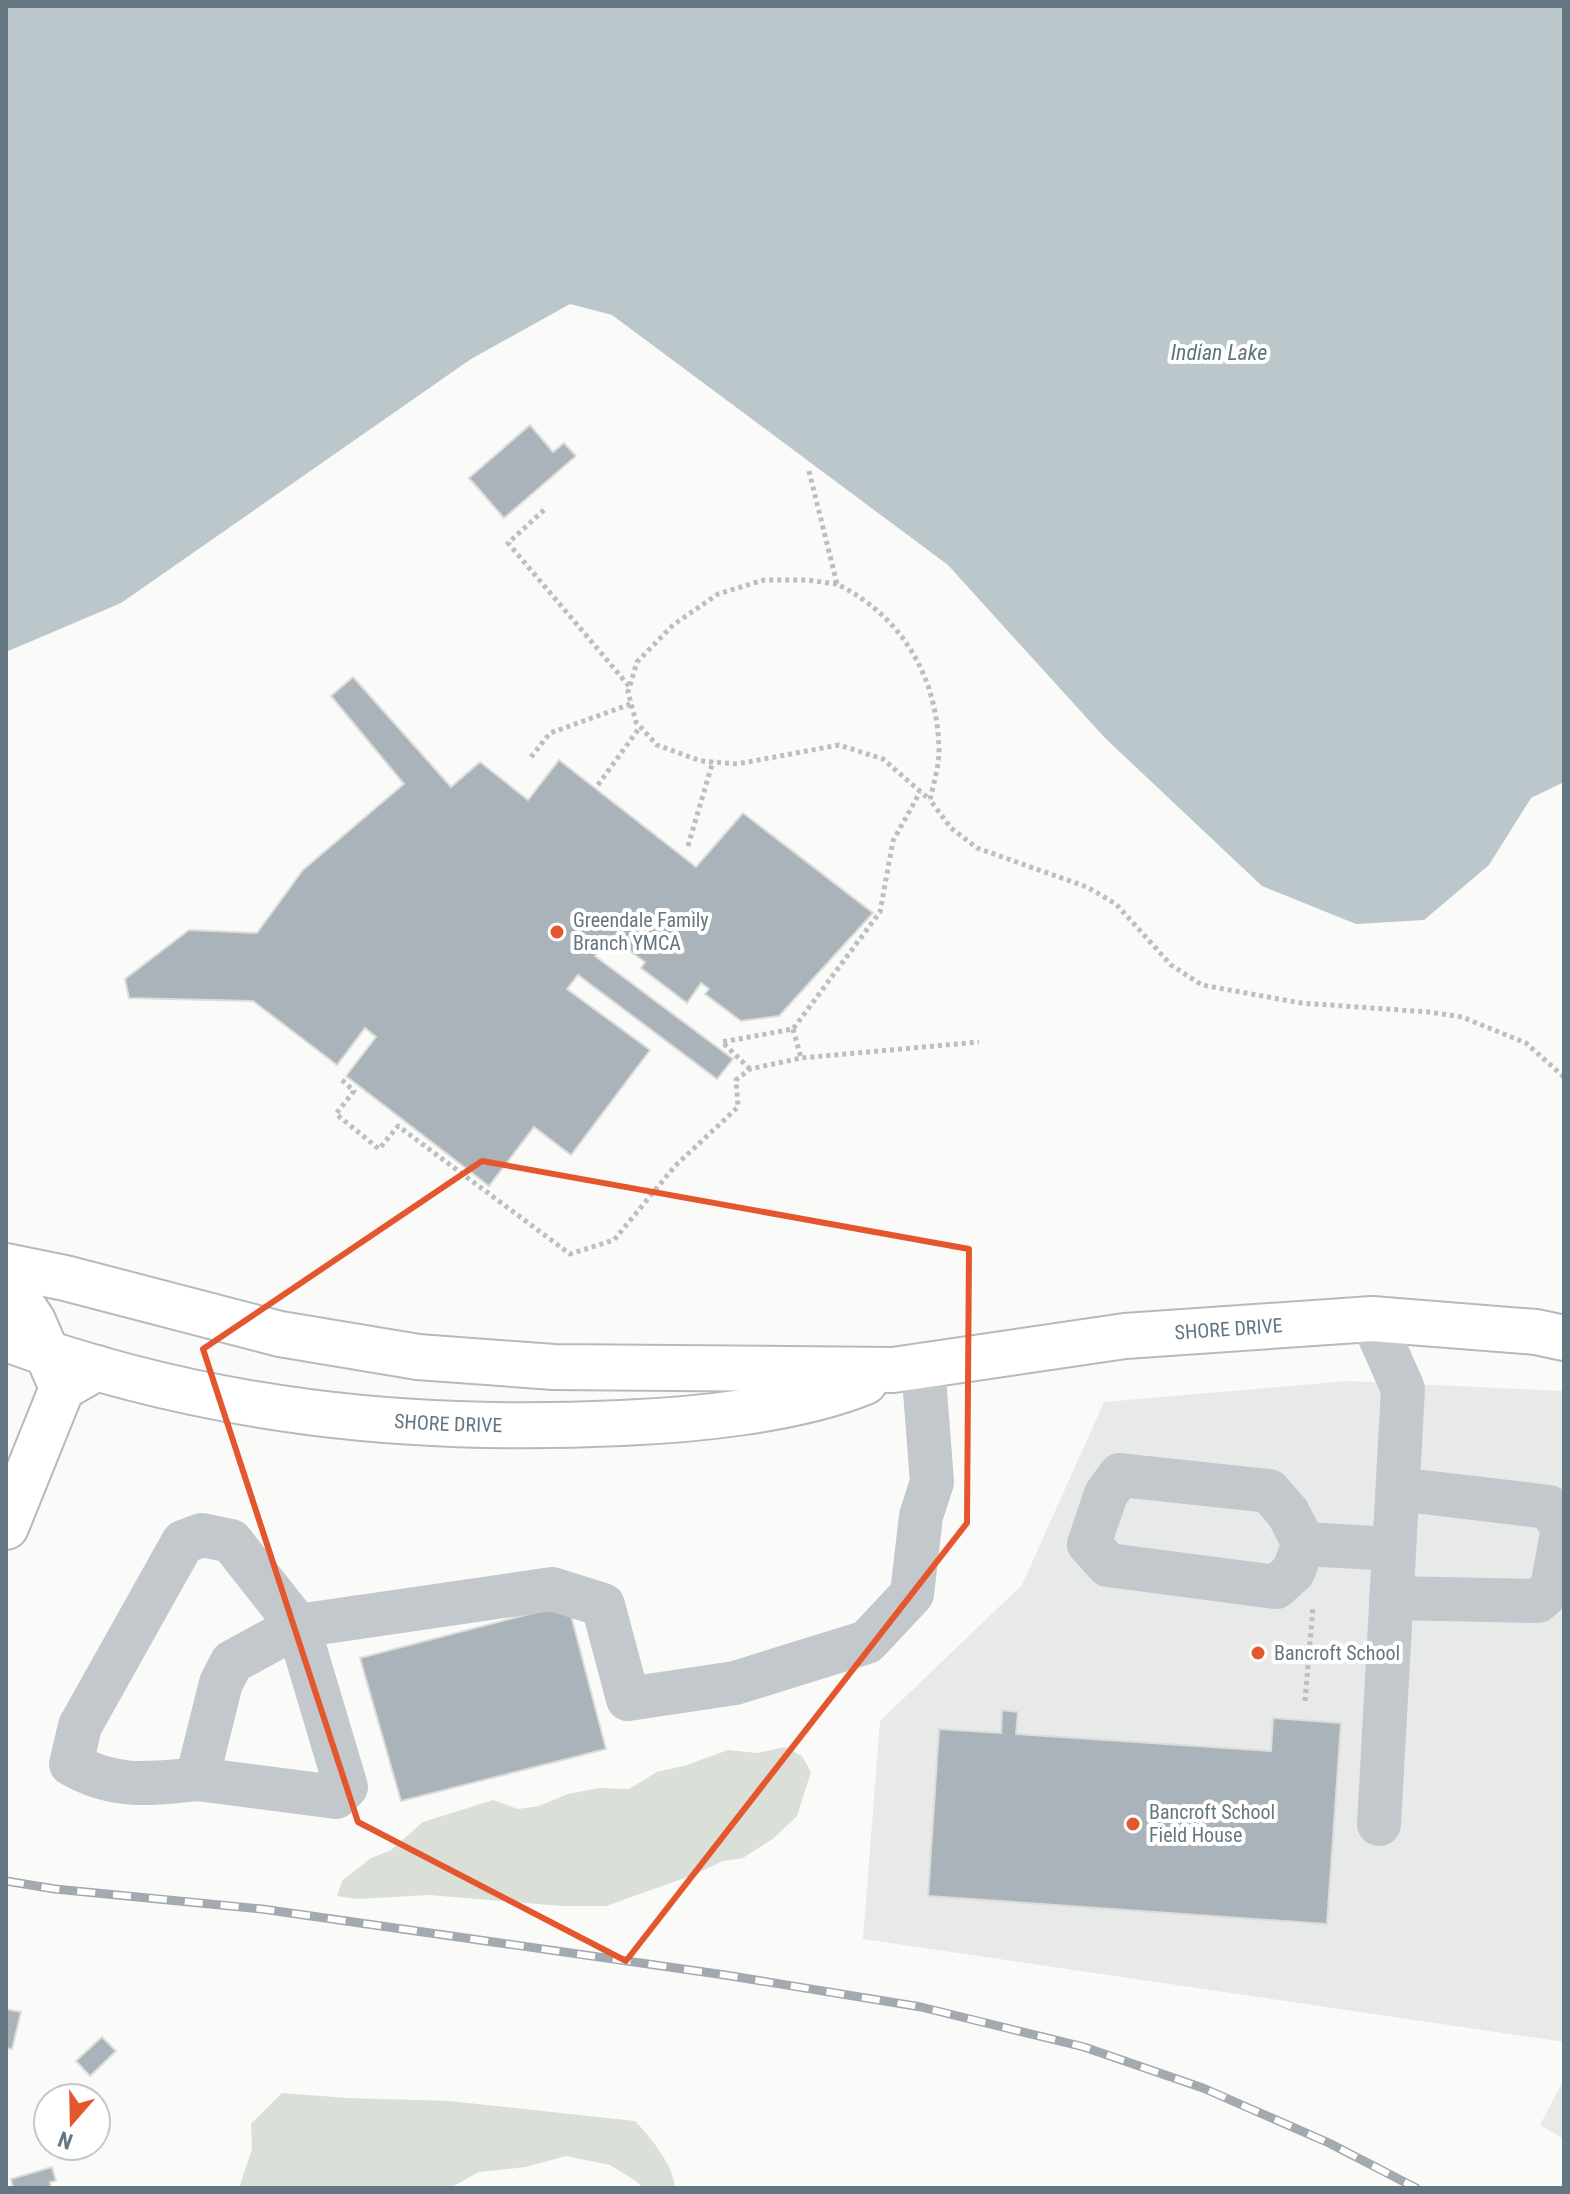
<svg xmlns="http://www.w3.org/2000/svg" width="1570" height="2194" viewBox="0 0 1570 2194" font-family="'Roboto Condensed',sans-serif">
<rect width="100%" height="100%" fill="#fafaf8"/>
<g fill="#e8e9e9">
<path d="M1348,1381L1564,1391V2042L863,1939L880,1721L1022,1585L1104,1402Z"/>
<path d="M1564,2079V2139L1540,2125Z"/>
</g>
<g fill="#dadfd7">
<path d="M785,1747L802,1756L811,1772L797,1816L774,1838L743,1858L723,1861L696,1874L606,1906H562L429,1895L356,1899L337,1896L342,1881L371,1858L391,1850L423,1822L493,1800L518,1809L539,1806L568,1794L599,1788L629,1789L657,1772L687,1765L728,1750L757,1753Z"/>
<path d="M282,2093L348,2098L450,2101L635,2121C651,2138 673,2164 675,2188H643L636,2181L610,2165L566,2156L526,2167L479,2172L450,2188H239L252,2149L251,2124Z"/>
</g>
<path fill="#bbc7cb" d="M6,6H1564V782L1531,798L1489,865L1424,920L1356,924L1262,886L1105,738L948,565L612,315L570,304L471,359L121,603L6,652Z"/>
<g fill="#aab3b9" stroke="#dcdcda" stroke-width="2">
<path d="M530,425L553,452L564,443L576,456L504,518L469,478Z"/>
<path d="M353,677L451,787L480,762L528,800L559,760L696,867L743,813L873,913L779,1016L741,1021L705,994L709,989L701,983L687,1003L641,968L645,962L609,936L595,956L733,1059L717,1079L578,975L567,989L650,1050L571,1155L534,1127L489,1186L346,1076L376,1037L365,1028L337,1065L253,1001L129,998L125,979L189,930L257,933L303,870L404,784L331,696Z"/>
<path d="M568,1604L606,1749L401,1801L360,1658Z"/>
<path d="M1002,1710L1018,1712L1016,1734L1271,1751L1273,1718L1341,1723L1327,1924L928,1896L939,1729L1001,1733Z"/>
<path d="M6,2009L21,2012L12,2049L6,2048Z"/>
<path d="M102,2037L116,2051L90,2076L76,2061Z"/>
<path d="M52,2167L56,2181L50,2182L51,2188H13L11,2179Z"/>
</g>
<g fill="none" stroke-linecap="round" stroke-linejoin="round">
<defs>
<g id="major">
<path id="s1" d="M6,1266L65,1278L280,1334L418,1357L554,1367L893,1370L1125,1336L1372,1319L1536,1332L1564,1338"/>
<path id="s2" d="M6,1339C209,1412 407,1433 621,1423C695,1420 797,1410 865,1382"/>
</g>
<g id="highway">
<path d="M6,1281L33,1321L62,1388"/>
<path d="M6,1527L62,1388L97,1368"/>
</g>
</defs>
<use href="#major" stroke="#b5babe" stroke-width="48"/>
<use href="#highway" stroke="#b4b9bd" stroke-width="48"/>
<g stroke="#bbbfc2" stroke-width="5" stroke-dasharray="4 4" stroke-linecap="butt">
<path d="M809,471L837,584C903,617 938,678 939,751C939,767 933,785 930,800L951,828L977,848L1087,887L1116,904L1171,965L1202,985L1301,1003L1429,1012L1462,1017L1526,1043L1564,1077"/>
<path d="M544,510L508,543L629,686"/>
<path d="M837,584L807,580H764L718,594L673,625L637,662L628,692L636,722L657,745L701,761L737,764L839,745L883,759L930,800"/>
<path d="M531,757L550,733L631,704"/>
<path d="M598,785L640,727"/>
<path d="M688,846L713,761"/>
<path d="M793,1029L801,1058"/>
<path d="M750,1069L722,1042L793,1029L880,912L893,841L920,792"/>
<path d="M342,1080L354,1091L336,1114L379,1149L398,1126L570,1254L614,1240L675,1166L738,1107L736,1080L750,1069L801,1058L979,1042"/>
<path d="M1305,1701L1313,1607"/>
</g>
<g stroke="#c3c8cc" stroke-width="44">
<path d="M1372,1319L1403,1389L1379,1824"/>
<path d="M1304,1544L1288,1513L1269,1491L1120,1475L1106,1494L1089,1544L1108,1565L1276,1587L1293,1572L1304,1544L1394,1549"/>
<path d="M1391,1598L1538,1601L1552,1588L1563,1528L1549,1507L1398,1489"/>
<path d="M197,1779C150,1784 114,1789 71,1764L80,1726L183,1542L202,1535L231,1541L298,1626L346,1787L336,1797L197,1779L221,1683L232,1662L298,1626L552,1589L603,1605L628,1699L735,1683L867,1642L912,1594L921,1516L932,1482L923,1365"/>
</g>
<use href="#major" stroke="#fff" stroke-width="44"/>
<use href="#highway" stroke="#fff" stroke-width="44"/>
<defs>
<path id="rail" d="M6,1881L55,1889L262,1909L725,1975L921,2007L1084,2047L1203,2088L1329,2143L1416,2188"/>
</defs>
<use href="#rail" stroke="#a2aab0" stroke-width="9"/>
<use href="#rail" stroke="#fff" stroke-width="6" stroke-dasharray="18" stroke-linecap="butt"/>
</g>
<path fill="none" stroke="#e4572e" stroke-width="6" stroke-linejoin="round" d="M482,1161L969,1249L967,1523L626,1961L358,1822L203,1349Z"/>
<g fill="#e4572e" stroke="#fff" stroke-width="3">
<circle cx="557" cy="932" r="8"/>
<circle cx="1258" cy="1653" r="8"/>
<circle cx="1133" cy="1824" r="8"/>
</g>
<g text-anchor="middle" dominant-baseline="central" stroke-width="8" stroke-linejoin="round" paint-order="stroke">
<g font-size="20" fill="#657683" stroke="#fff" text-anchor="start">
<text x="573" y="920">Greendale Family<tspan x="573" dy="23">Branch YMCA</tspan></text>
<text x="1274" y="1653">Bancroft School</text>
<text x="1149" y="1812">Bancroft School<tspan x="1149" dy="23">Field House</tspan></text>
</g>
<g font-size="20" fill="#657683" stroke="#fff">
<text stroke="none"><textPath href="#s1" startOffset="1236">SHORE DRIVE</textPath></text>
<text stroke="none"><textPath href="#s2" startOffset="452">SHORE DRIVE</textPath></text>
</g>
<g font-size="22" font-style="italic" fill="#60757c" stroke="#fff">
<text x="1219" y="352">Indian Lake</text>
</g>
</g>
<rect width="1570" height="2194" fill="none" stroke="#657683" stroke-width="16"/>
<g transform="translate(72 2122) rotate(200)"><circle r="38" fill="#ffffff" stroke="#c1c8cd" stroke-width="2"/>
<path d="M0-6L14 30L0 20L-14 30Z" fill="#e4572e"/>
<text y="-12" font-size="22" font-weight="bold" text-anchor="middle" fill="#657683">N</text>
</g>
</svg>
